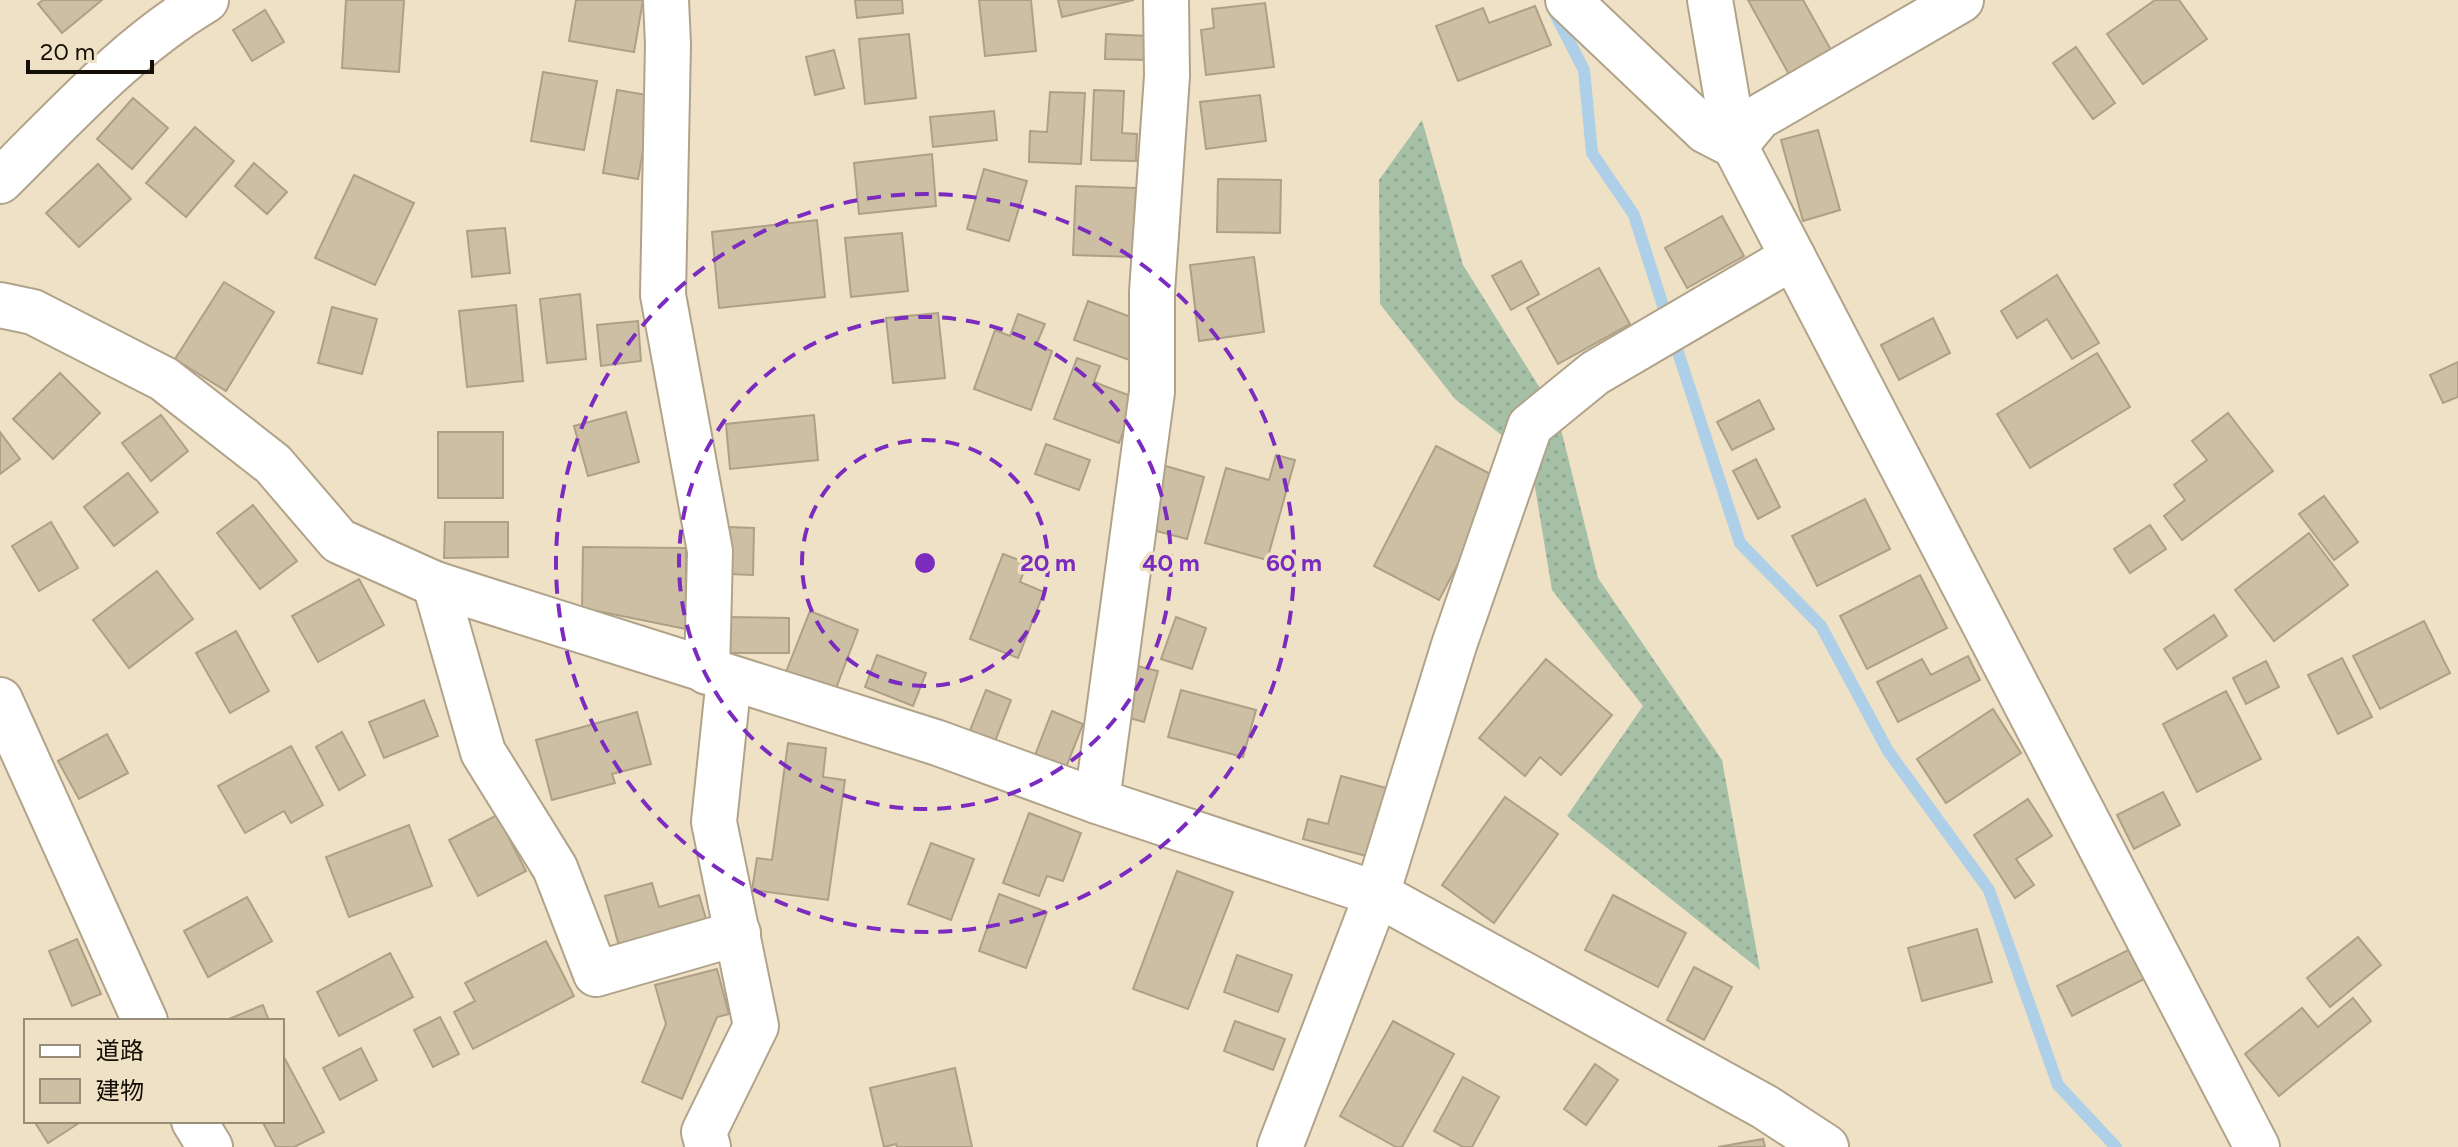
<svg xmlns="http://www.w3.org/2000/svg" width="2458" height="1147" viewBox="0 0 2458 1147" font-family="Figtree,'Noto Sans JP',sans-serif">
<defs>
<pattern id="grass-dots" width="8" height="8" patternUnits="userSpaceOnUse" patternTransform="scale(2)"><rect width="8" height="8" fill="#a5c0a6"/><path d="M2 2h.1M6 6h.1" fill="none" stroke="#8da48d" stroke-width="1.8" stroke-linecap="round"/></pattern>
</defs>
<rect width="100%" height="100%" fill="#efe1c5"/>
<path fill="url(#grass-dots)" d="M1422,120L1463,265L1558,417L1598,578L1722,760L1760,970L1567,816L1643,706L1552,590L1530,457L1455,399L1380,304L1379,180Z"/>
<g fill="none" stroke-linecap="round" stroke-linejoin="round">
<g stroke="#adcfe7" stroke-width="12">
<path d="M1553,10L1584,70L1592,153L1634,215L1665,312"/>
<path d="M1676,346L1740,543L1821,626L1888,751L1989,890L2058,1085L2116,1147"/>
</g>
</g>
<g fill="#ccbfa4" stroke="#ada086" stroke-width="2">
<path d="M43,0H102L62,33L38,4Z"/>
<path d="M346,0H404L399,72L342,68Z"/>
<path d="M576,0H643L634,52L569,41Z"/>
<path d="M855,0H902L903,13L857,18Z"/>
<path d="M979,0H1031L1036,51L985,56Z"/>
<path d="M1058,0H1134L1062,17Z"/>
<path d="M1748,0H1803L1835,57L1792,80Z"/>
<path d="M2155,0H2179L2207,39L2143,84L2107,34Z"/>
<path d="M1265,3L1274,67L1206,75L1201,30L1214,28L1212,9Z"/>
<path d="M1535,6L1551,45L1458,81L1436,26L1483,8L1489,23Z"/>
<path d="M265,10L284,42L252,61L233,30Z"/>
<path d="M909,34L916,98L865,104L859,39Z"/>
<path d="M1106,34L1149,36L1148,60L1105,59Z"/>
<path d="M2076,47L2115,103L2093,119L2053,63Z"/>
<path d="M834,50L844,88L815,95L806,57Z"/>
<path d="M543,72L597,81L584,150L531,141Z"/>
<path d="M617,90L653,96L638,179L603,173Z"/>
<path d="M1094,90L1124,91L1122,133L1137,134L1136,161L1091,160Z"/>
<path d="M1050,92L1085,93L1081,164L1029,162L1030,131L1047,132Z"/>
<path d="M1260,95L1266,141L1206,149L1200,102Z"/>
<path d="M133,98L168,128L132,169L97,139Z"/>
<path d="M994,111L997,140L933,147L930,117Z"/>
<path d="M195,127L234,161L186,217L146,183Z"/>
<path d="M1818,130L1840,210L1803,221L1781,140Z"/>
<path d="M932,154L936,206L859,214L854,163Z"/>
<path d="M254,163L287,192L267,214L235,186Z"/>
<path d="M98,164L131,199L79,247L46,213Z"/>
<path d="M984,169L1027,181L1009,241L967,229Z"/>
<path d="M354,175L414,203L375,285L315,258Z"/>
<path d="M1218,179L1281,180L1280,233L1217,232Z"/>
<path d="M1076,186L1136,188L1133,257L1073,255Z"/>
<path d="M1722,216L1744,256L1687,288L1665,248Z"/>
<path d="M817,220L825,297L719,308L712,232Z"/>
<path d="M505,228L510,273L472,277L467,231Z"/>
<path d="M902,233L908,291L851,297L845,238Z"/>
<path d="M1254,257L1264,332L1199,341L1190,265Z"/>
<path d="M1521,261L1539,294L1511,310L1492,276Z"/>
<path d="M1599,268L1630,324L1558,364L1527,308Z"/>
<path d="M2057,275L2099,343L2072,359L2047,319L2017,338L2001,311Z"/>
<path d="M224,282L274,312L226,391L175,359Z"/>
<path d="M580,294L586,359L547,363L540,299Z"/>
<path d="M1088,301L1150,324L1135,362L1074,340Z"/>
<path d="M516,305L523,381L467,387L459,311Z"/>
<path d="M332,307L377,319L362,374L318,363Z"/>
<path d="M938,313L945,378L893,383L886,318Z"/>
<path d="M1018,314L1045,324L1036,345L1052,351L1031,410L974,389L995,330L1010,336Z"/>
<path d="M1933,318L1950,353L1899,380L1881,345Z"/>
<path d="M638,321L641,361L601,366L597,325Z"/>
<path d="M2097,353L2130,407L2030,468L1997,414Z"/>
<path d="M1077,358L1100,366L1094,382L1136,398L1119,443L1054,419Z"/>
<path d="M2458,362V397L2443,403L2430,375Z"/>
<path d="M60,373L100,413L53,459L13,419Z"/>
<path d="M1759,400L1774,429L1732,450L1717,422Z"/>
<path d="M626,412L639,462L588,476L574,426Z"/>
<path d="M2228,413L2273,471L2182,540L2164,516L2185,500L2174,485L2207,460L2192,441Z"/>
<path d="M161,415L188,451L151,481L122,443Z"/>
<path d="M814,415L818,460L730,469L726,424Z"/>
<path d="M0,432L20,459L0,474Z"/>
<rect x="438" y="432" width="65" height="66"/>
<path d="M1046,444L1090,460L1079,490L1035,474Z"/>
<path d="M1436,446L1502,480L1439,600L1374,566Z"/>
<path d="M1276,455L1295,460L1267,560L1205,543L1226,468L1269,480Z"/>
<path d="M1756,459L1780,507L1758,519L1733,471Z"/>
<path d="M1162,465L1204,477L1187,539L1145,528Z"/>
<path d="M128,473L158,512L114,546L84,507Z"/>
<path d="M2324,496L2358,542L2334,560L2299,514Z"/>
<path d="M1865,499L1890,549L1817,586L1792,536Z"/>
<path d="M253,505L297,561L260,589L217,533Z"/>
<path d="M51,522L78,568L39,591L12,546Z"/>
<path d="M445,522H508V557L444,558Z"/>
<path d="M2150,525L2166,549L2130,573L2114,549Z"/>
<path d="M729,527L754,528L753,575L729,574Z"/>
<path d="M2309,533L2348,585L2274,641L2235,590Z"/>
<path d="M583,547L686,548V629L582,608Z"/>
<path d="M1003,554L1027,563L1020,582L1044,592L1018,658L970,639Z"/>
<path d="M157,571L193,619L129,668L93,620Z"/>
<path d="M1920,575L1947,628L1867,669L1840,616Z"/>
<path d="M359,579L384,625L318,662L292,616Z"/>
<path d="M810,611L858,630L835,691L786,672Z"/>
<path d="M2214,615L2227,636L2177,669L2164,649Z"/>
<path d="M725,617L789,618V653H724Z"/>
<path d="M1176,617L1206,628L1192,669L1161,659Z"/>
<path d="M2424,621L2450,673L2380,709L2353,656Z"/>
<path d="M236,631L269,691L230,713L196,653Z"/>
<path d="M877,655L926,673L913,706L865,687Z"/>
<path d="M1968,656L1980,680L1898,722L1877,682L1922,659L1931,675Z"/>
<path d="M2342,658L2372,717L2338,734L2308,675Z"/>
<path d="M1546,659L1612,715L1561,775L1540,757L1525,776L1479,738Z"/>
<path d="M2266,661L2279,687L2246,704L2233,678Z"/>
<path d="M1133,665L1158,671L1144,722L1119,715Z"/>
<path d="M986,690L1011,700L994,744L969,733Z"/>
<path d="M1181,690L1256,710L1243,757L1168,737Z"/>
<path d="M2226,691L2261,759L2197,792L2163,724Z"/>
<path d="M424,700L438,736L384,758L369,722Z"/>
<path d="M1993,709L2021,753L1946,803L1917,759Z"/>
<path d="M1052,711L1083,724L1065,770L1034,758Z"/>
<path d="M637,712L651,764L612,774L615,783L552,800L536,740Z"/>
<path d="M342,732L365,775L339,790L316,747Z"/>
<path d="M107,734L128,773L79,799L58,761Z"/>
<path d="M788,743L826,748L823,777L845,780L828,900L752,890L757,858L772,860Z"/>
<path d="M291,746L323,805L291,823L284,811L245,833L218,786Z"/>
<path d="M1341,776L1390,789L1370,857L1303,839L1308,819L1328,824Z"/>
<path d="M2163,792L2180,825L2134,849L2117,815Z"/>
<path d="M1505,797L1558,834L1494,923L1442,885Z"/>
<path d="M2028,799L2052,836L2016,859L2034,885L2015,898L1974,835Z"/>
<path d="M1029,813L1081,833L1063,881L1047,876L1039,896L1003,883Z"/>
<path d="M497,815L526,871L478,896L449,840Z"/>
<path d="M409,825L432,886L349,917L326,857Z"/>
<path d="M931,843L974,859L951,920L908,904Z"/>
<path d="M1177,871L1233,892L1188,1009L1133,989Z"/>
<path d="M652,883L659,907L699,895L709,929L621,953L605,896Z"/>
<path d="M999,894L1047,912L1026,968L979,951Z"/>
<path d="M1613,895L1686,933L1658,987L1585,950Z"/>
<path d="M247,897L272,941L208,977L184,931Z"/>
<path d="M1977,929L1992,982L1922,1001L1908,948Z"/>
<path d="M2358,937L2381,965L2330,1007L2307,978Z"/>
<path d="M77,939L101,994L72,1006L49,951Z"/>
<path d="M546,941L574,996L473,1049L454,1012L475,1001L465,983Z"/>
<path d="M2130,949L2144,979L2072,1016L2057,986Z"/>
<path d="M390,953L413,997L339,1036L317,992Z"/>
<path d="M1237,955L1292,975L1278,1012L1224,992Z"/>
<path d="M1694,967L1732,987L1704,1040L1667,1020Z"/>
<path d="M717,969L729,1014L717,1017L682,1099L642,1082L666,1024L655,985Z"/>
<path d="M2353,998L2371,1021L2279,1096L2245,1054L2302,1008L2318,1027Z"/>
<path d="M263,1005L269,1021H224Z"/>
<path d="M440,1017L459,1054L433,1067L414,1030Z"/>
<path d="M1235,1021L1285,1039L1273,1070L1224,1051Z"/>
<path d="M1393,1021L1454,1054L1402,1147H1396L1340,1116Z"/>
<path d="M361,1048L377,1080L340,1100L323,1068Z"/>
<path d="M285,1059L324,1132L294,1147H276L262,1121H282V1060Z"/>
<path d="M1595,1064L1618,1080L1586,1125L1564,1109Z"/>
<path d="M955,1068L972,1147H897L896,1144L884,1147L870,1088Z"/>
<path d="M1463,1077L1499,1097L1472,1147H1463L1434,1131Z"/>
<path d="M34,1121H82L48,1143Z"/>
<path d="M1763,1139L1765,1147H1718Z"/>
</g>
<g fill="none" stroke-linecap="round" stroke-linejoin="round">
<defs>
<g id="minor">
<path d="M666,0L668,44L663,295L710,551L707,672"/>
<path d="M1568,0L1706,131L1735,146"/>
<path d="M1710,0L1735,146L2257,1147"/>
<path d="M1735,146L1759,117L1961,0"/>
<path d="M0,181C65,117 127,47 206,0"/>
<path d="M0,305L33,312L164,379L273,464L339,541L435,584L938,743L1097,801L1377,894L1765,1107L1826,1147"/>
<path d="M435,584L483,752L555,868L596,974L738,933"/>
<path d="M0,700L145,1021"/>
<path d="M1097,801L1152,392V292L1167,76L1166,0"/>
<path d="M194,1121L210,1147"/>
<path d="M708,1147L704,1132L756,1026L714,822L729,678"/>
<path d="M1280,1147L1377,894L1454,645L1530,426L1595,373L1793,257"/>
</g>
</defs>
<use href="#minor" stroke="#b0a389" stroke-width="48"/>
<use href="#minor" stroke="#fff" stroke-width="44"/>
</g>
<g fill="none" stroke="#7b2cbf" stroke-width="4" stroke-dasharray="14 10">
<circle cx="925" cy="563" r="123"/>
<circle cx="925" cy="563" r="246"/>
<circle cx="925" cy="563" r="369"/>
</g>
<circle cx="925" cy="563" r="12" fill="#7b2cbf" stroke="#efe1c5" stroke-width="4"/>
<g font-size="24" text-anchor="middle" font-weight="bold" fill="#7b2cbf" stroke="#efe1c5" stroke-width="7" stroke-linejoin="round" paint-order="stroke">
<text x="1048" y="571">20 m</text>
<text x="1171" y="571">40 m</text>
<text x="1294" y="571">60 m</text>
</g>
<rect x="24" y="1019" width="260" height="104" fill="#efe1c5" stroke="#978d79" stroke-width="2"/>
<rect x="40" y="1045" width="40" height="12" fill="#ffffff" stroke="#978d79" stroke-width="2"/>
<text x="96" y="1059" font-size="24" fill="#130e06">道路</text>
<rect x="40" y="1079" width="40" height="24" fill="#ccbfa4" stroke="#978d79" stroke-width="2"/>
<text x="96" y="1099" font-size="24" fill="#130e06">建物</text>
<path d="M28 60v12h124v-12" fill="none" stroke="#130e06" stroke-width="4"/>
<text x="40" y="60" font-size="24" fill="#130e06" stroke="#efe1c5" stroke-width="6" paint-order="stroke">20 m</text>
</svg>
